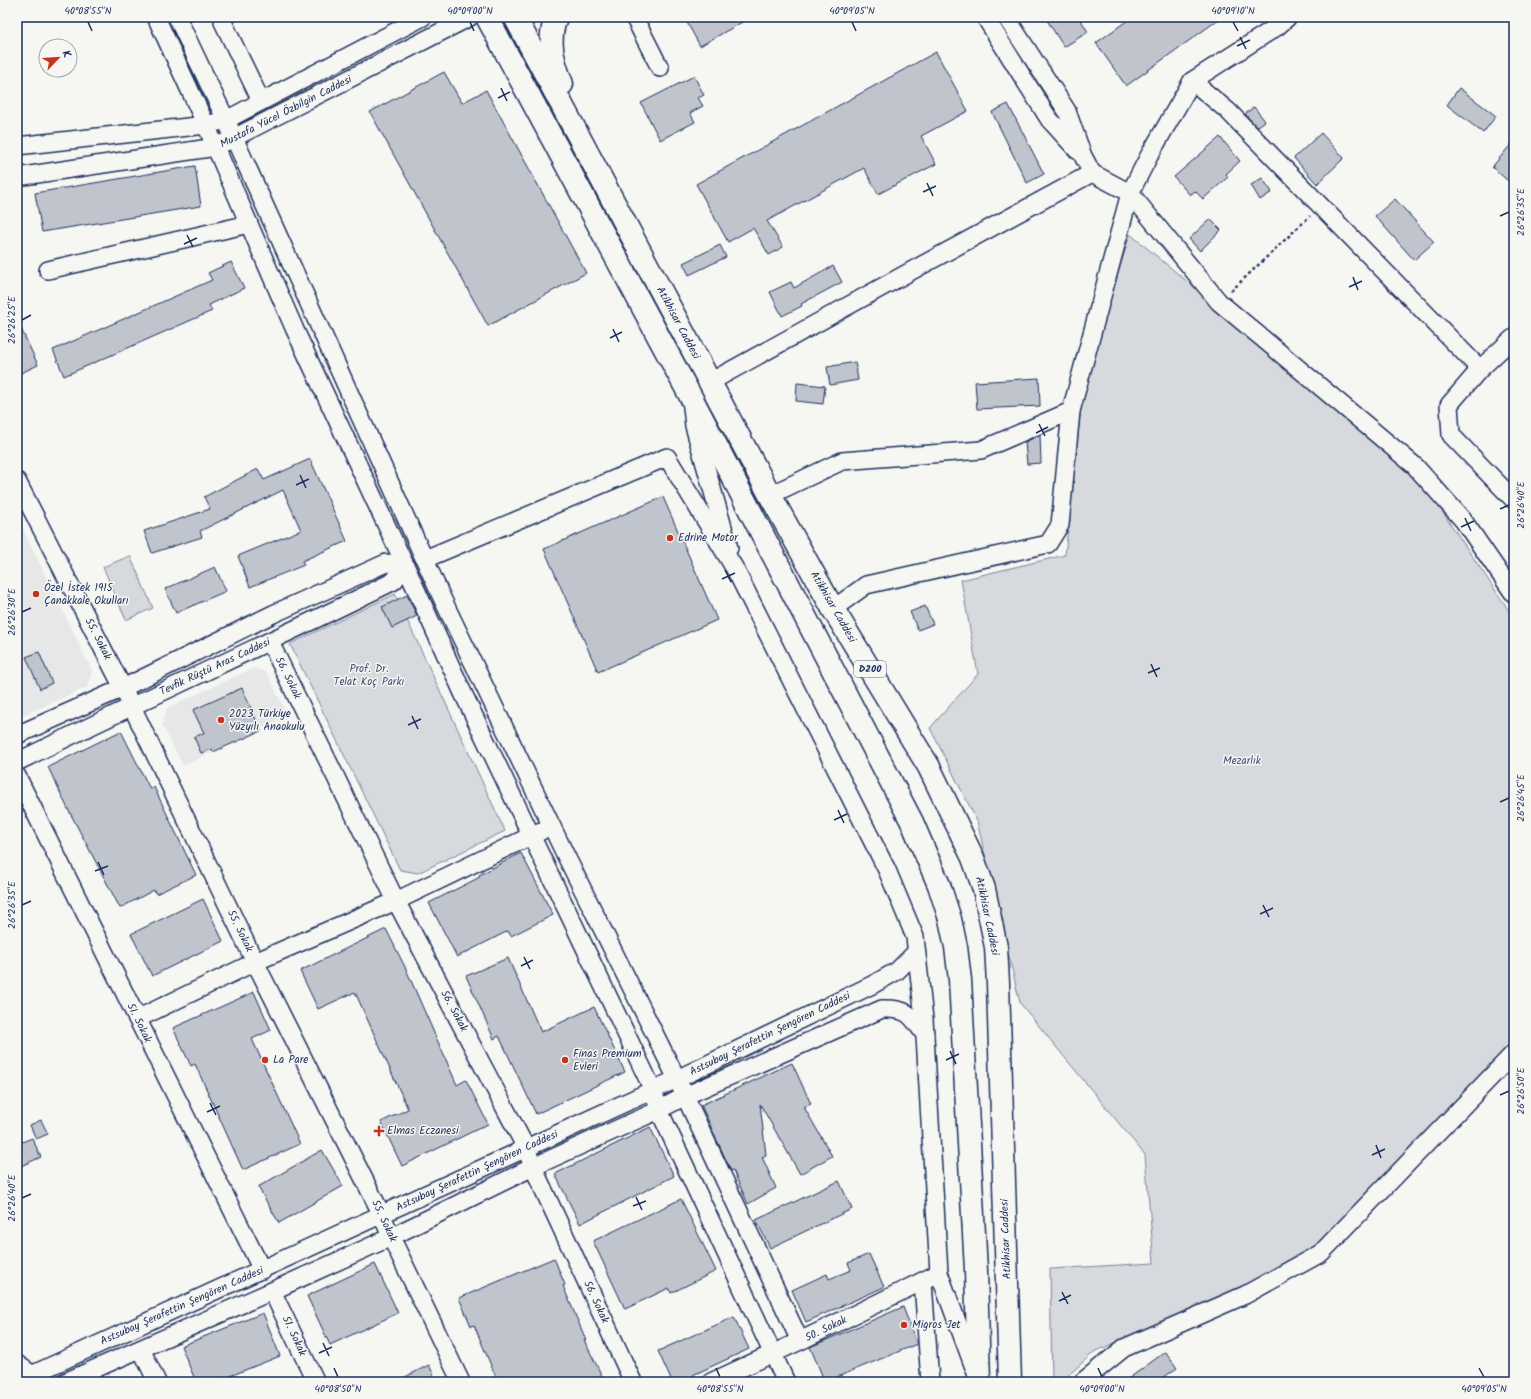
<svg xmlns="http://www.w3.org/2000/svg" width="1531" height="1399" viewBox="0 0 1531 1399" font-family="Kalam,sans-serif">
<rect width="100%" height="100%" fill="#f6f6f2"/>
<filter id="ink" filterUnits="userSpaceOnUse"><feTurbulence type="fractalNoise" baseFrequency=".025" numOctaves="2"/><feDisplacementMap in="SourceGraphic" scale="8" xChannelSelector="R" yChannelSelector="G"/><feConvolveMatrix kernelMatrix="1 2 1 2 8 2 1 2 1" color-interpolation-filters="sRGB"/></filter>
<g filter="url(#ink)">
<g fill="#e6e7e7">
<path d="M17,517L92,671L88,687L17,718Z"/>
<path d="M254,668L267,673L288,716L183,766L162,725L167,708Z"/>
</g>
<g fill="#d6d9dd" stroke="#78849e">
<path d="M1130,234L1414,470L1514,618V1045L1327,1244L1289,1268L1094,1352L1061,1382H1052L1050,1269L1154,1263L1145,1155L1020,1003L977,821L930,728L978,674L961,580L1065,555L1083,390Z"/>
<path d="M130,556L153,608L126,620L103,567Z"/>
<path d="M395,594L505,831L418,873L400,870L290,644Z"/>
</g>
<g fill="#c0c4cd" stroke="#1b2f5e">
<path d="M684,17H751L700,46Z"/>
<path d="M1045,17H1079L1088,32L1064,47Z"/>
<path d="M1132,17H1222L1126,86L1096,43Z"/>
<path d="M936,52L968,111L921,136L936,164L878,194L864,168L767,221L783,247L769,255L753,228L728,242L696,184Z"/>
<path d="M444,72L462,103L486,90L586,273L488,326L370,112Z"/>
<path d="M694,76L704,95L698,98L703,106L690,113L695,122L660,140L641,103Z"/>
<path d="M1459,88L1496,116L1483,133L1447,105Z"/>
<path d="M1008,104L1044,174L1027,183L992,112Z"/>
<path d="M1254,107L1265,121L1257,127L1245,114Z"/>
<path d="M1321,133L1344,158L1317,184L1294,158Z"/>
<path d="M1220,137L1240,161L1226,174L1228,177L1203,199L1195,191L1190,195L1174,177Z"/>
<path d="M1514,141V186L1492,167Z"/>
<path d="M195,166L201,206L42,232L35,193Z"/>
<path d="M1262,178L1272,192L1260,200L1251,185Z"/>
<path d="M1395,199L1434,242L1414,260L1375,216Z"/>
<path d="M1210,219L1221,230L1200,251L1189,239Z"/>
<path d="M720,245L726,257L689,275L683,263Z"/>
<path d="M231,262L244,288L209,305L212,311L64,376L53,350L212,280L208,273Z"/>
<path d="M833,266L842,282L801,304L802,306L782,316L770,292L791,282L794,288Z"/>
<path d="M17,320L38,365L17,375Z"/>
<path d="M855,362L858,380L830,385L827,367Z"/>
<path d="M1039,378L1040,406L977,409L975,382Z"/>
<path d="M797,383L825,386L823,404L796,401Z"/>
<path d="M1040,435L1041,463L1027,464L1025,442Z"/>
<path d="M310,459L347,541L302,561L304,565L250,587L238,556L301,530L283,490L200,531L202,537L152,553L144,531L210,509L204,497L258,469L264,480Z"/>
<path d="M663,497L717,620L598,672L544,549Z"/>
<path d="M215,567L226,591L176,613L165,589Z"/>
<path d="M407,595L417,616L392,628L382,607Z"/>
<path d="M925,606L933,624L918,630L910,612Z"/>
<path d="M39,652L52,683L40,689L26,657Z"/>
<path d="M242,688L261,731L213,752L212,749L201,753L194,737L204,733L193,710Z"/>
<path d="M121,731L150,789L154,787L196,875L156,894L154,890L120,908L68,809L48,767Z"/>
<path d="M521,853L553,915L511,936L508,931L457,957L429,903L480,877L479,875Z"/>
<path d="M203,899L223,941L152,976L131,934Z"/>
<path d="M386,929L405,967L457,1085L466,1080L488,1124L402,1166L381,1122L408,1109L355,992L318,1009L300,971Z"/>
<path d="M508,958L541,1032L594,1007L625,1072L536,1114L499,1036L494,1039L466,976Z"/>
<path d="M254,992L271,1030L252,1039L300,1144L243,1170L195,1064L191,1066L173,1028Z"/>
<path d="M792,1063L811,1104L804,1107L832,1156L800,1174L760,1104L766,1155L762,1157L776,1188L748,1204L733,1170L731,1171L701,1105Z"/>
<path d="M41,1120L48,1134L36,1139L30,1125Z"/>
<path d="M650,1127L674,1176L580,1224L555,1174Z"/>
<path d="M32,1138L41,1157L21,1166L17,1158V1144Z"/>
<path d="M322,1150L343,1186L279,1223L258,1187Z"/>
<path d="M839,1181L852,1209L770,1248L756,1220Z"/>
<path d="M681,1199L716,1271L671,1293L669,1288L625,1309L593,1241Z"/>
<path d="M869,1254L884,1287L806,1322L792,1290L827,1274L829,1279L851,1270L848,1263Z"/>
<path d="M554,1258L565,1285L563,1286L586,1340H584L605,1382H498L474,1325L471,1326L459,1298Z"/>
<path d="M375,1264L398,1313L330,1345L307,1296Z"/>
<path d="M903,1307L917,1344L825,1382L810,1347Z"/>
<path d="M263,1313L280,1356L215,1382H196L181,1346Z"/>
<path d="M734,1317L749,1349L693,1375V1377L682,1382H672L658,1351Z"/>
<path d="M1165,1352L1177,1368L1157,1382H1124Z"/>
<path d="M429,1365L437,1382H395Z"/>
</g>
<g fill="none" stroke-linecap="round" stroke-linejoin="round">
<defs>
<g id="minor">
<path d="M156,17L206,125L295,330L405,565L463,693L653,1090L659,1110L786,1382"/>
<path d="M177,17L226,120L443,600L566,856L677,1079L800,1341"/>
<path d="M634,17L660,68"/>
<path d="M985,17L1049,119L1077,150"/>
<path d="M1006,17L1067,111L1083,156L1092,173L1130,193L1219,302L1415,466L1463,520L1514,594"/>
<path d="M223,22L261,101"/>
<path d="M1192,81L1228,111L1480,369"/>
<path d="M17,146L206,125L226,120L423,17"/>
<path d="M17,177L216,147L470,17"/>
<path d="M48,270L249,224"/>
<path d="M1514,340L1512,339L1480,369L1449,405L1451,435L1514,500"/>
<path d="M710,382L913,270L1092,173"/>
<path d="M692,407L694,426L729,548"/>
<path d="M17,481L123,688L255,962L382,1215L391,1237L461,1382"/>
<path d="M770,495L842,461L981,450L1071,411"/>
<path d="M425,559L667,457L735,569L887,870L915,937L924,1019L939,1273L975,1370"/>
<path d="M833,609L866,585L1048,544L1060,525L1071,411L1130,193L1149,156L1192,81L1278,26L1288,17"/>
<path d="M270,642L396,901L526,1148L533,1167L633,1382"/>
<path d="M17,735L123,688L273,614L386,563L405,565"/>
<path d="M17,762C142,700 269,643 394,581L405,565"/>
<path d="M17,776L262,1270"/>
<path d="M137,1019L255,962L396,901L541,831"/>
<path d="M923,1282L930,1382"/>
<path d="M272,1291L316,1382"/>
<path d="M141,1349L157,1382"/>
<path d="M17,1364L27,1371L31,1382"/>
<path d="M29,1376L677,1079L872,985L897,971L916,952"/>
<path d="M65,1382L272,1291L391,1237L533,1167L659,1110L685,1096L882,1009C908,1008 911,1015 925,1035"/>
<path d="M711,1382L800,1341L939,1273"/>
<path d="M1082,1382L1124,1348L1245,1295L1321,1253L1514,1053"/>
</g>
<g id="highway">
<path d="M487,17L692,399L912,822L939,885L950,919L956,947L960,980L976,1270L979,1382"/>
<path d="M515,17L770,495L833,609L929,767L973,858L984,889L996,947L998,983L1010,1382"/>
<path d="M556,17C547,41 553,61 562,84"/>
</g>
</defs>
<use href="#minor" stroke="#1b2f5e" stroke-width="20"/>
<use href="#highway" stroke="#1b2f5e" stroke-width="25"/>
<path stroke="#1b2f5e" stroke-width="2.5" stroke-dasharray="3 3" stroke-linecap="butt" d="M1231,291L1310,216"/>
<use href="#minor" stroke="#f6f6f2" stroke-width="17"/>
<use href="#highway" stroke="#f6f6f2" stroke-width="22"/>
</g>
</g>
<path fill="none" stroke="#1b2f5e" stroke-width="1.5" d="M88,22L92,31M470,22L474,31M852,22L856,31M1233,22L1238,31M1240,37L1246,49M1237,46L1250,40M501,88L507,101M498,98L510,92M927,183L933,196M923,192L936,186M1500,216L1509,212M187,235L193,247M184,244L197,238M1353,277L1358,290M1349,287L1362,281M22,320L31,315M613,329L619,342M610,338L622,332M1039,424L1045,436M1036,433L1048,427M300,475L306,488M296,485L309,479M1500,509L1509,505M1465,518L1471,531M1461,527L1474,521M725,570L731,582M722,579L735,573M22,612L31,608M1151,664L1157,677M1148,673L1160,668M412,716L418,729M408,725L421,719M1500,802L1509,798M838,810L844,823M834,820L847,814M98,862L104,875M95,871L108,866M22,905L31,901M1263,905L1269,917M1260,914L1273,908M524,957L530,969M521,966L533,960M950,1051L956,1064M946,1060L959,1054M1500,1095L1509,1091M210,1103L216,1115M207,1112L220,1106M1376,1145L1381,1158M1372,1155L1385,1149M636,1197L642,1210M22,1198L31,1194M633,1206L646,1201M1062,1292L1068,1304M1059,1301L1071,1295M323,1343L329,1356M319,1353L332,1347M334,1368L338,1377M716,1368L720,1377M1098,1368L1102,1377M1479,1368L1484,1377"/>
<g fill="#c8321e" stroke="#f6f6f2" stroke-width="1.5">
<circle cx="670" cy="538" r="4"/>
<circle cx="36" cy="594" r="4"/>
<circle cx="221" cy="720" r="4"/>
<circle cx="265" cy="1060" r="4"/>
<circle cx="565" cy="1060" r="4"/>
<path d="M377 1125h4v4h4v4h-4v4h-4v-4h-4v-4h4z"/>
<circle cx="904" cy="1325" r="4"/>
</g>
<g text-anchor="middle" dominant-baseline="central" stroke-width="3" stroke-linejoin="round" paint-order="stroke">
<rect fill="#f6f6f2" stroke="#5d6b8a" stroke-width="1" x="854" y="661" width="32" height="16" rx="3"/>
<g font-size="10" font-weight="bold" fill="#1b2f5e">
<text x="870" y="669">D200</text>
</g>
<g font-size="11" fill="#1b2f5e" stroke="#f6f6f2">
<text transform="translate(286 112) rotate(-27)">Mustafa Yücel Özbilgin Caddesi</text>
<text transform="translate(678 323) rotate(62)">Atikhisar Caddesi</text>
<text transform="translate(833 607) rotate(60)">Atikhisar Caddesi</text>
<text transform="translate(98 639) rotate(63)">55. Sokak</text>
<text transform="translate(215 667) rotate(-25)">Tevfik Rüştü Aras Caddesi</text>
<text transform="translate(288 678) rotate(64)">56. Sokak</text>
<text transform="translate(987 916) rotate(78)">Atikhisar Caddesi</text>
<text transform="translate(240 931) rotate(64)">55. Sokak</text>
<text transform="translate(454 1011) rotate(62)">56. Sokak</text>
<text transform="translate(139 1023) rotate(64)">51. Sokak</text>
<text transform="translate(770 1034) rotate(-26)">Astsubay Şerafettin Şengören Caddesi</text>
<text transform="translate(477 1171) rotate(-25)">Astsubay Şerafettin Şengören Caddesi</text>
<text transform="translate(384 1221) rotate(65)">55. Sokak</text>
<text transform="translate(1006 1239) rotate(-92)">Atikhisar Caddesi</text>
<text transform="translate(596 1302) rotate(65)">56. Sokak</text>
<text transform="translate(182 1306) rotate(-24)">Astsubay Şerafettin Şengören Caddesi</text>
<text transform="translate(826 1329) rotate(-26)">50. Sokak</text>
<text transform="translate(294 1336) rotate(65)">51. Sokak</text>
</g>
<g font-size="11" fill="#1b2f5e" stroke="#f6f6f2" text-anchor="start">
<text x="678" y="538">Edrine Motor</text>
<text x="44" y="588">Özel İstek 1915<tspan x="44" dy="13">Çanakkale Okulları</tspan></text>
<text x="229" y="714">2023 Türkiye<tspan x="229" dy="13">Yüzyılı Anaokulu</tspan></text>
<text x="573" y="1054">Finas Premium<tspan x="573" dy="13">Evleri</tspan></text>
<text x="273" y="1060">La Pare</text>
<text x="387" y="1131">Elmas Eczanesi</text>
<text x="912" y="1325">Migros Jet</text>
</g>
<g font-size="11" fill="#405177" stroke="#f6f6f2">
<text x="369" y="669">Prof. Dr.<tspan x="369" dy="13">Telat Koç Parkı</tspan></text>
<text x="1242" y="761">Mezarlık</text>
</g>
</g>
<rect width="1531" height="1399" fill="none" stroke="#f6f6f2" stroke-width="44"/>
<g transform="translate(58 58) rotate(65)"><circle r="19" fill="#f6f6f2" stroke="#9ea6b7"/>
<path d="M0-3L7 15L0 10L-7 15Z" fill="#c8321e"/>
<text y="-6" font-size="11" font-weight="bold" text-anchor="middle" fill="#1b2f5e">K</text>
</g>
<rect x="22" y="22" width="1487" height="1355" fill="none" stroke="#1b2f5e" stroke-width="1.5"/>
<g font-size="10" text-anchor="middle" fill="#1b2f5e">
<text x="88" y="14">40°08'55"N</text>
<text x="470" y="14">40°09'00"N</text>
<text x="852" y="14">40°09'05"N</text>
<text x="1233" y="14">40°09'10"N</text>
<text transform="translate(1520 212) rotate(-90)" y="4">26°26'35"E</text>
<text transform="translate(11 320) rotate(-90)" y="4">26°26'25"E</text>
<text transform="translate(1520 505) rotate(-90)" y="4">26°26'40"E</text>
<text transform="translate(11 612) rotate(-90)" y="4">26°26'30"E</text>
<text transform="translate(1520 798) rotate(-90)" y="4">26°26'45"E</text>
<text transform="translate(11 905) rotate(-90)" y="4">26°26'35"E</text>
<text transform="translate(1520 1091) rotate(-90)" y="4">26°26'50"E</text>
<text transform="translate(11 1198) rotate(-90)" y="4">26°26'40"E</text>
<text x="338" y="1392">40°08'50"N</text>
<text x="720" y="1392">40°08'55"N</text>
<text x="1102" y="1392">40°09'00"N</text>
<text x="1484" y="1392">40°09'05"N</text>
</g>
</svg>
